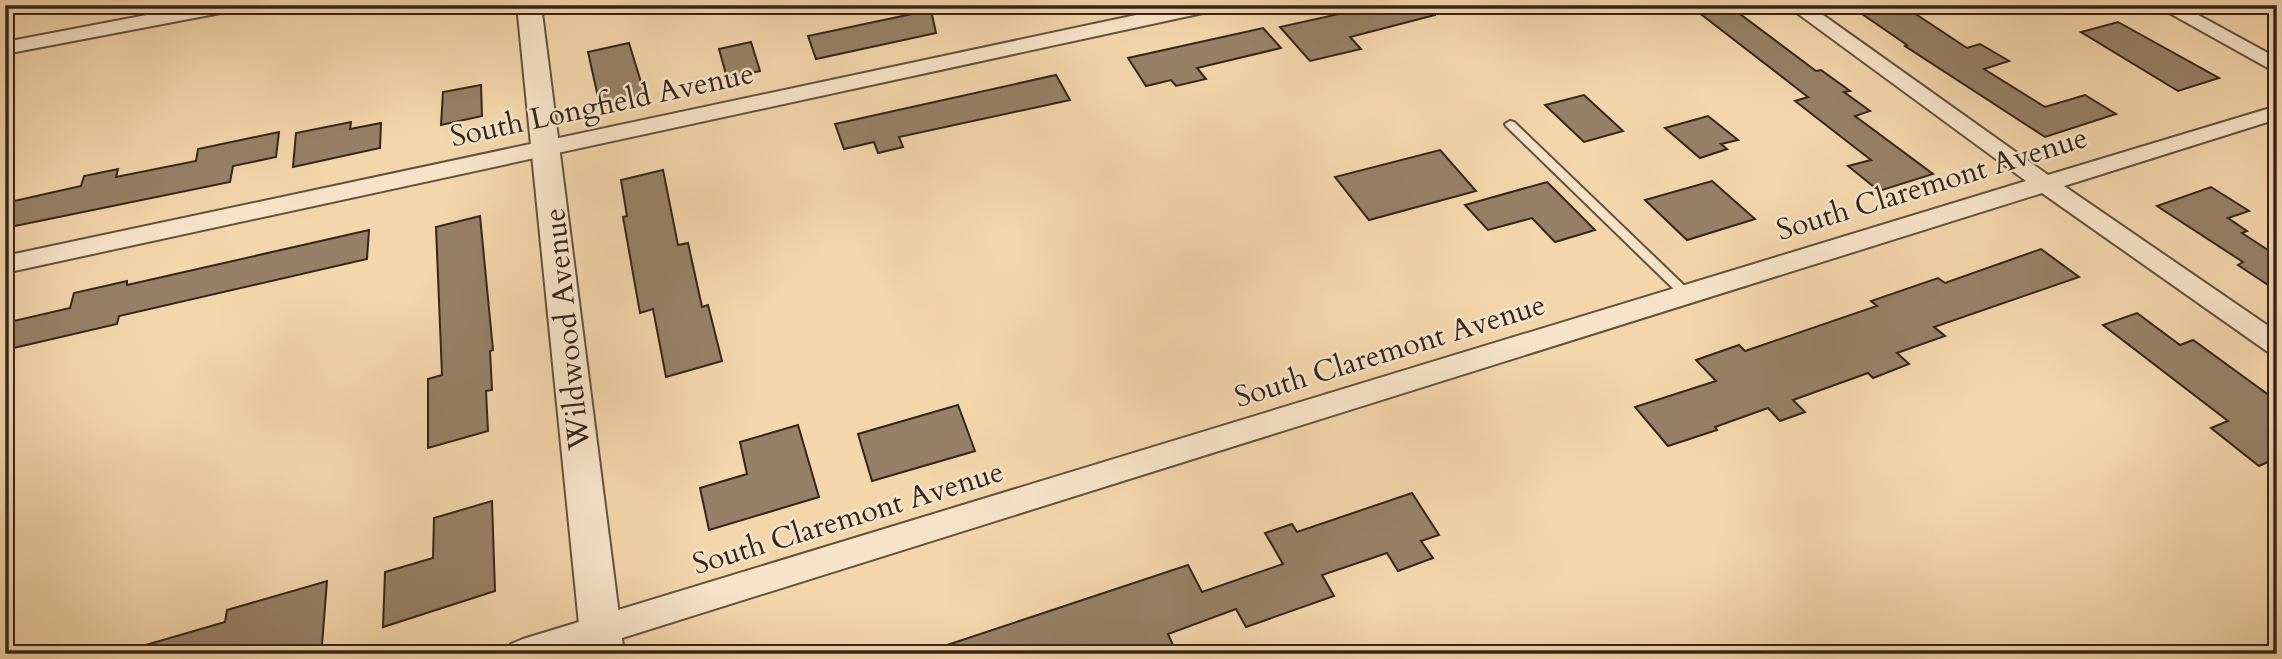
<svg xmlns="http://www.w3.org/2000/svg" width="2282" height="659" viewBox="0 0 2282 659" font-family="Cardo,serif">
<rect width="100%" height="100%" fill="#f3d6aa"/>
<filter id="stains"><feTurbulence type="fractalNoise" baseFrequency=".00286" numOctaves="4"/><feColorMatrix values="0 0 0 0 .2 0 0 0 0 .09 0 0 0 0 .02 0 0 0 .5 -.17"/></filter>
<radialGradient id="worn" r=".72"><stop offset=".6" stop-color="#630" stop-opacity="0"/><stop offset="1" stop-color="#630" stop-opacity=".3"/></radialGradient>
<g fill="#978166" stroke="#33251d" stroke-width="2">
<path d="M1379,5H1433L1435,15L1350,37L1361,49L1310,61L1280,27Z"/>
<path d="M1689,5H1728L1816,71L1821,70L1850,91L1844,92L1870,111L1855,116L1933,174L1879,191L1848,166L1871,160L1795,101L1808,97Z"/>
<path d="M1849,5H1902L1967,48L1980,44L2009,61L1984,69L2045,107L2085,95L2116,114L2045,137L1905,46L1907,45Z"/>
<path d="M931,10L936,33L816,59L808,36Z"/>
<path d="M2118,22L2219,78L2178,91L2081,32Z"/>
<path d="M1263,28L1281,48L1197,68L1206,79L1176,86L1171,80L1146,86L1128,58Z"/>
<path d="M751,42L760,71L727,78L719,49Z"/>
<path d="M629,43L645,95L600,106L588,52Z"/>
<path d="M1056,75L1070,100L899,137L903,147L878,153L874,142L844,149L835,124Z"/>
<path d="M481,85L482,116L441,125L443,92Z"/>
<path d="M1584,95L1623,131L1584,142L1545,105Z"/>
<path d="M1708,116L1738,140L1721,144L1727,149L1700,158L1665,128Z"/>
<path d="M351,122L350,129L381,123L380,148L293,167L296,133Z"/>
<path d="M279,132L276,157L233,166L230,182L5,228V203L81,186L84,176L118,169L116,177L196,161L198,149Z"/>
<path d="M1440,150L1476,191L1369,220L1335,177Z"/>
<path d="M663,170L678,245L688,243L702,307L708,305L722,361L666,377L653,309L640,313L623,217L627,216L621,180Z"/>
<path d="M1712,181L1755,219L1687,240L1645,200Z"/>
<path d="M1547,182L1595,230L1555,242L1532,218L1488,230L1465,205Z"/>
<path d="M2211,187L2249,211L2228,218L2247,231L2242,233L2271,252L2277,250V291L2238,265L2243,262L2157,206Z"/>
<path d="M480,216L493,350L490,351L492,390L486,391L488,431L428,448V379L442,375L436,227Z"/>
<path d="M369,230L367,259L119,316L117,324L5,350V323L70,308L74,293L127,281V285Z"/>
<path d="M2041,249L2079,277L1934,327L1945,336L1897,353L1909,364L1873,378L1868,373L1793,400L1805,412L1780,421L1768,408L1715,427L1717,430L1668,446L1635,407L1716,381L1696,360L1739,345L1745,351L1877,306L1871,301L1938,278L1945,283Z"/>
<path d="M2137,313L2180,345L2193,340L2277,401V458L2259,466L2211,428L2228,421L2103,325Z"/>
<path d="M958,405L975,451L872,481L858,434Z"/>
<path d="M798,425L819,497L709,530L700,488L747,474L740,442Z"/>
<path d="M1412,493L1439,535L1421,541L1433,558L1398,571L1387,553L1322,575L1334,596L1246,627L1236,609L1168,634L1177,654H1139L1136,647L1118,654H935V649L1188,565L1202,592L1283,564L1265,533L1292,524L1297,532Z"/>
<path d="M492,501L495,591L383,627L385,572L433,558L434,518Z"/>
<path d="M327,581L322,645L293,654H140L139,647L225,622L227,610Z"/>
</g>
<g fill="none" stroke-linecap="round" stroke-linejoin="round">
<defs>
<path id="service" d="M1510,121L1514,122L1691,292L1693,295L1691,298H1683L1506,126L1505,124Z"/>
<g id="minor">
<path d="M199,5H241L231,11L5,54V42Z"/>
<path d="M1183,5H1222L1212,11L5,273V256Z"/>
<path d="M1786,5H1809L2048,175L2277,106V119L2064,186L2277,332V355L2268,352L2042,193L571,654H507L511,644L523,639L2026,181Z"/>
<path d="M2155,5H2180L2277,58V73Z"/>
</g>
<path id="tertiary" d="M517,5H541L624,654H582Z"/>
</defs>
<use href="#service" stroke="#635140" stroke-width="4"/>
<use href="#minor" stroke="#635140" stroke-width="4"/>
<use href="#tertiary" stroke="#635140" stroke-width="4"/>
<use href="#service" fill="#f7e4c8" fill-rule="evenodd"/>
<use href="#minor" fill="#f7e4c8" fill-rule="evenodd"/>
<use href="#tertiary" fill="#f7e4c8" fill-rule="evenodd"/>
</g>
<g text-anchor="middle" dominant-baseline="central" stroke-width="5" stroke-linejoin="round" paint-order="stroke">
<g font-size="30" fill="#33251d" stroke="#f7e4c8">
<text transform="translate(602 105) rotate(-12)">South Longfield Avenue</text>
<text transform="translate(1932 184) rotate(-17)">South Claremont Avenue</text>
<text transform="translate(567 329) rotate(-96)">Wildwood Avenue</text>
<text transform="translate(1390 351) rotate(-17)">South Claremont Avenue</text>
<text transform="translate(848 518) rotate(-17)">South Claremont Avenue</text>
</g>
</g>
<rect width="2282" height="659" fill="none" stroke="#f3d6aa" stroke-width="28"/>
<rect x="7" y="7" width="2268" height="645" fill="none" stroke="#33251d" stroke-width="3.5"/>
<rect x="14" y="14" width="2254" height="631" fill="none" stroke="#33251d" stroke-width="2"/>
<rect width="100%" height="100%" filter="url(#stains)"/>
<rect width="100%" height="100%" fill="url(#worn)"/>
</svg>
